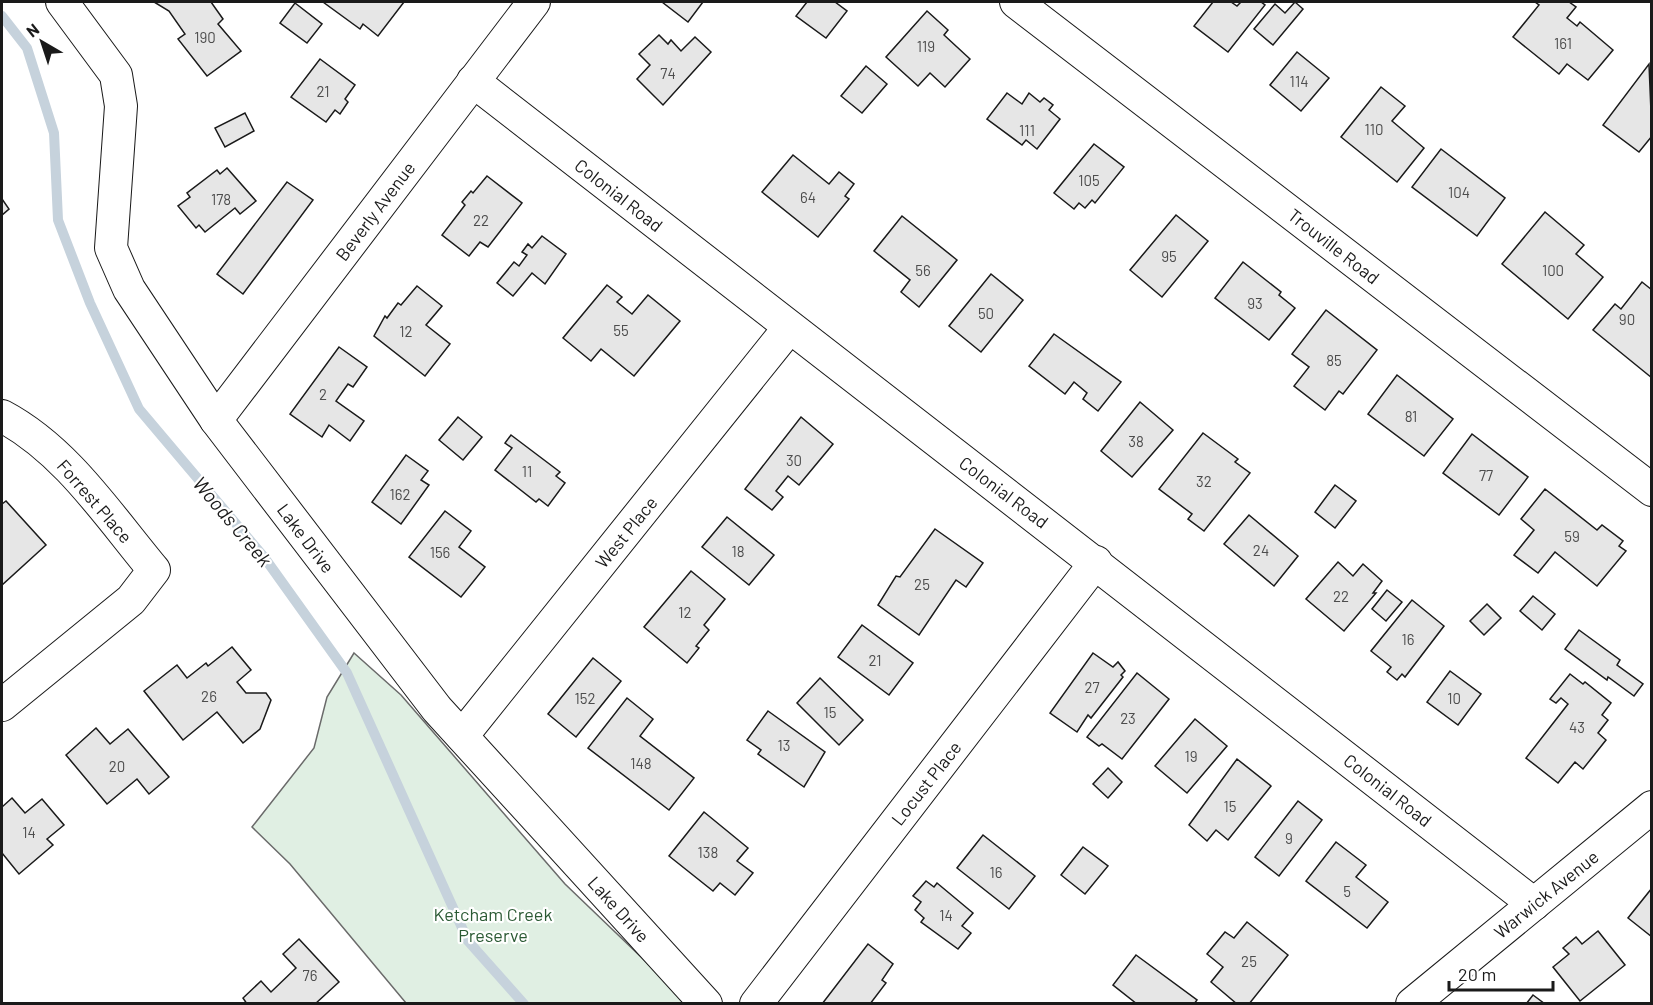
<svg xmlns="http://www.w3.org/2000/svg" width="1653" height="1005" viewBox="0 0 1653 1005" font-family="Barlow,sans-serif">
<rect width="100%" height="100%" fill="#fff"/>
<path fill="#e0efe3" stroke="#6a6a6a" stroke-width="1.5" d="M354,653L401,695L565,884L689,1003H406L290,864L252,827L314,748L327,697Z"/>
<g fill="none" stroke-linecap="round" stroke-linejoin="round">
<path stroke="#c6d2dc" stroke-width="10" d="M2,16L27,48L54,133L58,220L90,303L139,409L264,557L347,673L468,941L524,1004"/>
</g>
<g fill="#e6e6e6" stroke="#1a1a1a" stroke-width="1.5">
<path d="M154,2H211L223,19L218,24L241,51L207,76L178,39L185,34L169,11Z"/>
<path d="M323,2H404L378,36L363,24L360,29Z"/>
<path d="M662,2H703L688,22Z"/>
<path d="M807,2H835L847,11L826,38L796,16Z"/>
<path d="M1213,2H1231L1237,6L1241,2H1261L1265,5L1228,52L1194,26Z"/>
<path d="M1295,2L1303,9L1273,45L1254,29L1275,4L1285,13Z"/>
<path d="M1535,2H1569L1576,7L1567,18L1577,26L1580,22L1613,50L1588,80L1567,64L1559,74L1513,37L1539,5Z"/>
<path d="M295,3L322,24L307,43L280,23Z"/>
<path d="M927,11L948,30L944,35L970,59L945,87L930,73L918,86L886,57Z"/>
<path d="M659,35L668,44L671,40L681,51L695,37L711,52L663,105L637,79L650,65L639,54Z"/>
<path d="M1297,52L1329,78L1301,111L1270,85Z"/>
<path d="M320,59L355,85L345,99L348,102L340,114L335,110L326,122L291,97Z"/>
<path d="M1649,64L1652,136L1639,152L1603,125Z"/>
<path d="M866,66L887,84L862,113L841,96Z"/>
<path d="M1381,87L1405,106L1392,121L1424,148L1397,182L1341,137Z"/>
<path d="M1007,93L1022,104L1029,93L1040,102L1044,98L1053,105L1049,110L1060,119L1037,149L1026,140L1022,145L987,119Z"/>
<path d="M245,113L254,131L225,147L215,128Z"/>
<path d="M1094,144L1124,167L1095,203L1092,200L1085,208L1079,203L1074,209L1054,193Z"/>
<path d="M1441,149L1505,198L1477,236L1412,187Z"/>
<path d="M793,155L829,184L839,172L854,184L845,196L849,199L818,237L762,192Z"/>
<path d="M227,168L256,201L240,214L235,208L205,232L199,225L196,228L178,206L190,197L187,193L217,170L220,174Z"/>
<path d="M487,176L522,203L488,247L480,242L469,256L442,235L465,205L462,202L471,191L473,193Z"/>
<path d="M287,182L313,200L243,294L217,274Z"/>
<path d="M2,199L9,209L2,215Z"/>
<path d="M1545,212L1584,245L1576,254L1603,277L1568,319L1502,264Z"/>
<path d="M1176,215L1208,241L1162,297L1130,270Z"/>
<path d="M902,216L957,260L919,307L901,292L910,280L874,251Z"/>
<path d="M542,236L566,254L545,284L532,273L513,296L497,283L514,262L519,266L527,255L522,252L528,244L532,248Z"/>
<path d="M1243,262L1281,292L1279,295L1295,308L1269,340L1215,298Z"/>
<path d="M991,274L1023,300L981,352L949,326Z"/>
<path d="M1642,282L1652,290V378L1593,330L1615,304L1621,309Z"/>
<path d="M607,285L622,297L617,302L632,314L648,295L680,321L634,376L601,349L591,361L563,338Z"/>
<path d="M417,286L442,306L426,325L450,344L425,376L374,336L385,316L387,318L398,303L401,305Z"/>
<path d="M1326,310L1377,350L1343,394L1339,391L1325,410L1294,386L1309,367L1292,354Z"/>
<path d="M1054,334L1121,382L1098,411L1083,399L1087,393L1074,382L1065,394L1029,366Z"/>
<path d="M339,347L367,367L353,387L348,384L336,401L364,421L350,441L329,425L322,437L290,414Z"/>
<path d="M1397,375L1453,419L1424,456L1368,414Z"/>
<path d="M1140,402L1173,430L1132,477L1101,451Z"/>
<path d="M458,417L482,437L463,460L439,440Z"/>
<path d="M801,417L833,444L799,485L788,476L776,491L783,497L772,510L745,489Z"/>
<path d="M1203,433L1238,459L1235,462L1250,473L1204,531L1188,519L1192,514L1159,489Z"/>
<path d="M1472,434L1528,477L1499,515L1443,473Z"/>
<path d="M511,435L560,472L556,476L565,483L548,506L539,499L536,502L495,470L512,448L505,443Z"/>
<path d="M406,455L428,471L421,480L429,485L401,524L372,502Z"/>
<path d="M1335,485L1356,501L1335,528L1315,512Z"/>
<path d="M1545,489L1597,530L1602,525L1623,541L1619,546L1626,551L1597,586L1555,552L1538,573L1514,555L1534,530L1521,519Z"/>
<path d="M6,501L46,545L2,585V504Z"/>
<path d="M445,511L471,531L459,547L485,567L461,597L409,557Z"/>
<path d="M1249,515L1298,556L1274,586L1224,544Z"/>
<path d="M727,517L774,555L749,585L702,547Z"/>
<path d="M935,529L983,563L966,587L956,580L919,635L878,605L896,576L900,577Z"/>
<path d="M1338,562L1353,576L1363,564L1382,581L1373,593H1376L1344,631L1306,599Z"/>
<path d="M691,571L725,599L704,625L709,630L696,646L699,648L687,663L644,627Z"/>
<path d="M1387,590L1402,602L1386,621L1372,609Z"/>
<path d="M1533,596L1555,614L1542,630L1520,611Z"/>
<path d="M1412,600L1444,626L1405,677L1402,674L1397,680L1387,672L1391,667L1371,651Z"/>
<path d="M1487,604L1501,618L1484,635L1470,621Z"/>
<path d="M862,625L913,663L889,695L838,657Z"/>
<path d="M1579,630L1620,660L1617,665L1643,684L1634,696L1608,677L1607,680L1565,649Z"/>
<path d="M232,647L251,670L237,682L246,693H266L271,700L260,729L243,743L217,712L183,740L144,691L177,665L187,678L206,663L208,666Z"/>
<path d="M1093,653L1113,667L1118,662L1125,671L1121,675L1123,677L1091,718L1088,715L1077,732L1050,713Z"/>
<path d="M593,658L621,681L576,737L548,714Z"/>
<path d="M1450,671L1481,694L1458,725L1427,702Z"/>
<path d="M1137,673L1169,699L1122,759L1102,744L1099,746L1087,737Z"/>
<path d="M1570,674L1583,684L1585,682L1611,703L1602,715L1608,720L1598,733L1606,740L1583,769L1575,762L1558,783L1526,758L1568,704L1561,698L1556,703L1550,699Z"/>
<path d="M820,678L863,720L839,745L797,703Z"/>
<path d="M627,698L653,719L640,736L694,778L669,810L588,748Z"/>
<path d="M768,711L825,752L804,787L758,754L761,750L747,740Z"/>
<path d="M1195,719L1227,746L1187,793L1155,766Z"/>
<path d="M96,728L110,744L128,729L169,777L149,794L137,779L107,804L66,755Z"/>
<path d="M1237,759L1271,786L1228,840L1216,830L1207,841L1189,825Z"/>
<path d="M1108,768L1122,782L1108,798L1093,784Z"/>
<path d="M12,798L25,813L42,799L64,825L47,839L53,845L19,874L2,853V807Z"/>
<path d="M1298,801L1322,820L1279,876L1255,857Z"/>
<path d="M704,812L748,848L737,861L753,873L735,895L720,883L713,891L669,856Z"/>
<path d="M983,835L1035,876L1009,909L957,868Z"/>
<path d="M1336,842L1366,865L1356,877L1388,902L1367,928L1306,881Z"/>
<path d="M1083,847L1108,866L1085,894L1061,875Z"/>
<path d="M926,881L934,887L937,883L973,913L962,926L971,933L958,949L921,922L924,918L915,910L921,902L913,896Z"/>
<path d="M1652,888V937L1628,918Z"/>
<path d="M1247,922L1288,955L1249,1004H1237L1211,982L1223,967L1207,954L1225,932L1234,938Z"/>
<path d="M1598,931L1625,965L1580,1001L1553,967L1569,954L1563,948L1576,937L1582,944Z"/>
<path d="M299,939L339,982L315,1004H247L243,998L261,981L271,992L296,968L283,954Z"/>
<path d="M868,944L893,964L882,980L886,983L870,1004H822Z"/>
<path d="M1136,955L1197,1000L1194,1004H1137L1113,985Z"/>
<path d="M1533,995L1545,1004H1526Z"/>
</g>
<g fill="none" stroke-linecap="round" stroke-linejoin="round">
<defs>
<g id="street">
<path d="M62,2L116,75L121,106L111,248L129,289L216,420L437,709L706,1004"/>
<path d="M1016,2L1652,490"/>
<path d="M473,81L1534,904"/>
<path d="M2,416C66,450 108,515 154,570L131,600L2,705"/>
<path d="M216,420L534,2"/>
<path d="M462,736L789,328"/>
<path d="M756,1004L1096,562"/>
<path d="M1412,1004L1652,807"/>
</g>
</defs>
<use href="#street" stroke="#1a1a1a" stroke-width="34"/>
<use href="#street" stroke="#fff" stroke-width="32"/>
</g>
<g text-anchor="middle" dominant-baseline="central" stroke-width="4.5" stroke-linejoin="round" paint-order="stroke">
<g font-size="15" fill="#4d4d4d">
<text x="205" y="37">190</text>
<text x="1563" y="43">161</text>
<text x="926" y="46">119</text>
<text x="668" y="73">74</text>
<text x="1299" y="81">114</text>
<text x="323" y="91">21</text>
<text x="1374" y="129">110</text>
<text x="1027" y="130">111</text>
<text x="1089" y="180">105</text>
<text x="1459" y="192">104</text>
<text x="808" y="197">64</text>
<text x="221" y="199">178</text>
<text x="481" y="220">22</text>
<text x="1169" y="256">95</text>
<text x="923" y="270">56</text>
<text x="1553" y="270">100</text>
<text x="1255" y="303">93</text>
<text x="986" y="313">50</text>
<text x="1627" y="319">90</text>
<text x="621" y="330">55</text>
<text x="406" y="331">12</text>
<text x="1334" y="360">85</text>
<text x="323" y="394">2</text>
<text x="1411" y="416">81</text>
<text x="1136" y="441">38</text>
<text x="794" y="460">30</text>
<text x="527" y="471">11</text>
<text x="1486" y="475">77</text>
<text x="1204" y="481">32</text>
<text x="400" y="494">162</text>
<text x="1572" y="536">59</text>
<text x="1261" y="550">24</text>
<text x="738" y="551">18</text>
<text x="440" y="552">156</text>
<text x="922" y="584">25</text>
<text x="1341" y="596">22</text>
<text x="685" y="612">12</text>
<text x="1408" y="639">16</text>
<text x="875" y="660">21</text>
<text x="1092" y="687">27</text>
<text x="209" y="696">26</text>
<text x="585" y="698">152</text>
<text x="1454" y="698">10</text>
<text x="830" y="712">15</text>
<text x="1128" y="718">23</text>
<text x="1577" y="727">43</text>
<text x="784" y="745">13</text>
<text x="1191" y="756">19</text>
<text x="641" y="763">148</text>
<text x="117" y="766">20</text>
<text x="1230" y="806">15</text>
<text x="29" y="832">14</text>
<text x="1289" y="838">9</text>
<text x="708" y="852">138</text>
<text x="996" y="872">16</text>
<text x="1347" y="891">5</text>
<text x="946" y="915">14</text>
<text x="1249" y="961">25</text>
<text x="310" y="975">76</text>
</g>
<g font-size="18" fill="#1a1a1a" stroke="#fff">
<text transform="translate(619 195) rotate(38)">Colonial Road</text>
<text transform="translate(375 211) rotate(-53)">Beverly Avenue</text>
<text transform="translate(1334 246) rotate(38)">Trouville Road</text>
<text transform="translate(1004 492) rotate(37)">Colonial Road</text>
<text transform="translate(95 501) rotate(49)">Forrest Place</text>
<text transform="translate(626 532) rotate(-51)">West Place</text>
<text transform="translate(306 538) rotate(53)">Lake Drive</text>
<text transform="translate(926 783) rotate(-52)">Locust Place</text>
<text transform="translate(1388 790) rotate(38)">Colonial Road</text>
<text transform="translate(1546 894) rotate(-39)">Warwick Avenue</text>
<text transform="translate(619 909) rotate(48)">Lake Drive</text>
</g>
<g font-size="18" fill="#2b5a34" stroke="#fff">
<text x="493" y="914">Ketcham Creek<tspan x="493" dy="21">Preserve</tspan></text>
</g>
<g font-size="20" font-style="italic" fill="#1a1a1a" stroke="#fff">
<text transform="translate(233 521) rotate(50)">Woods Creek</text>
</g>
</g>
<rect width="1653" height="1005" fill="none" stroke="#1a1a1a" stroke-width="6"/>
<g transform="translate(42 42) rotate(321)" stroke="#ffffff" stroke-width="4.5" paint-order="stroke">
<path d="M0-4.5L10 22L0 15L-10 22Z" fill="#1a1a1a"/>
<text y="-9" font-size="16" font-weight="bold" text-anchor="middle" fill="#1a1a1a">N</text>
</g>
<path d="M1449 981v9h104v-9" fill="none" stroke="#1a1a1a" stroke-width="3"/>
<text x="1458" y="981" font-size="18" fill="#1a1a1a" stroke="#ffffff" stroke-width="4.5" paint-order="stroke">20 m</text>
</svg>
